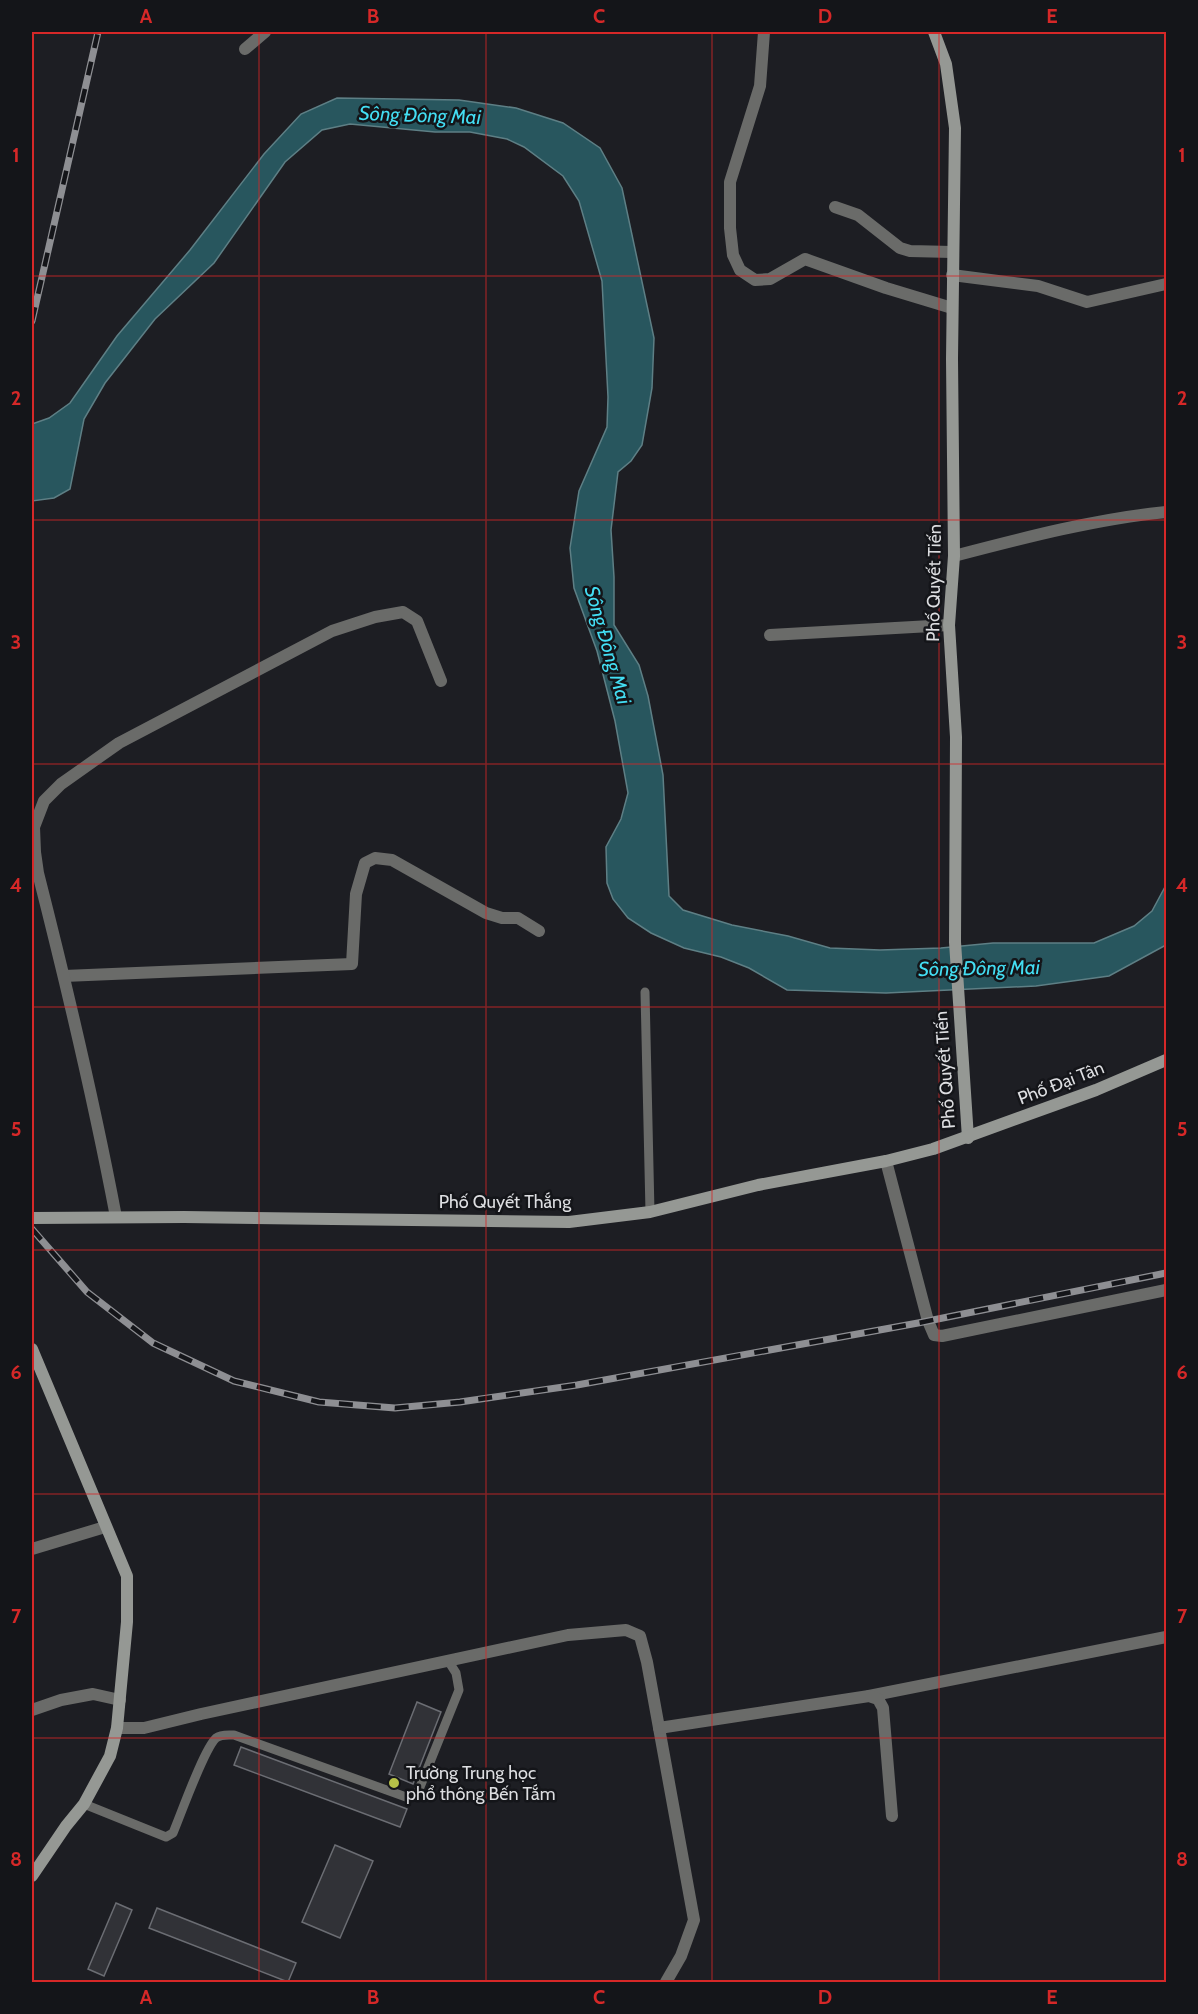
<svg xmlns="http://www.w3.org/2000/svg" width="1198" height="2014" viewBox="0 0 1198 2014" font-family="Cabin,sans-serif">
<rect width="100%" height="100%" fill="#1d1e23"/>
<path fill="#28565e" stroke="#5e7f85" stroke-width="1.5" d="M337,98L459,100L516,108L563,123L600,148L622,188L654,338L652,388L642,445L631,461L618,472L611,530L614,577V625L639,665L648,696L663,775L669,896L683,910L732,925L788,936L830,948L880,950L941,948L993,943H1094L1134,926L1152,911L1166,885V945L1109,976L1036,986L886,993L787,990L749,968L721,957L684,948L651,933L628,918L613,899L607,883L606,847L621,819L628,793L615,721L597,651L574,588L570,548L579,491L607,427L608,397L602,281L579,201L563,176L524,147L507,139L470,132H435L350,124L322,130L285,162L214,263L155,319L105,383L84,419L70,489L54,498L32,501V424L49,418L70,403L117,336L190,250L264,154L301,114Z"/>
<g fill="#313237" stroke="#6b6d73" stroke-width="1.5">
<path d="M417,1702L441,1712L413,1784L389,1774Z"/>
<path d="M241,1747L407,1809L400,1827L234,1765Z"/>
<path d="M335,1845L373,1861L340,1938L302,1922Z"/>
<path d="M116,1903L132,1910L104,1976L88,1969Z"/>
<path d="M157,1908L296,1963L288,1982L149,1928Z"/>
</g>
<g fill="none" stroke-linecap="round" stroke-linejoin="round">
<g stroke="#6a6b69" stroke-width="9">
<path d="M645,992L650,1212"/>
<path d="M84,1804L166,1837L173,1833C181,1814 204,1749 216,1738C221,1734 228,1735 234,1735L406,1797L413,1796L418,1792L459,1690L456,1673L449,1662"/>
</g>
<g stroke="#6a6b69" stroke-width="12">
<path d="M764,32L760,86L730,182V228L733,255L740,270L755,280L770,279L805,259L886,288L952,308"/>
<path d="M245,49L265,32"/>
<path d="M835,207L858,215L900,248L910,251L952,252"/>
<path d="M952,275L1038,286L1087,302L1166,284"/>
<path d="M954,556C1023,538 1095,519 1166,512"/>
<path d="M770,635L949,625"/>
<path d="M64,976L352,964L356,894L365,863L375,858L392,860L486,913L502,918H518L539,931"/>
<path d="M886,1161L928,1321L934,1335L942,1336L1166,1290"/>
<path d="M116,1217C94,1101 67,987 38,873L35,852L34,827L44,801L61,784L119,743L332,631L375,617L403,612L417,621L441,681"/>
<path d="M32,1549L105,1527"/>
<path d="M869,1696L1166,1637"/>
<path d="M32,1710L61,1700L93,1694L120,1700"/>
<path d="M117,1728H144L201,1714L568,1635L626,1630L640,1636L647,1662L694,1920L681,1956L666,1982"/>
<path d="M659,1728L869,1696L878,1699L883,1708L892,1816"/>
</g>
<g stroke="#959894" stroke-width="12">
<path d="M934,32L946,64L955,128L952,359L954,556L949,625L956,737L955,942L968,1138"/>
<path d="M32,1218L184,1217L569,1222L650,1212L758,1185L886,1161L933,1149L1096,1090L1166,1060"/>
<path d="M32,1349L127,1576V1622L117,1728L110,1756L84,1804L66,1826L32,1876"/>
</g>
<defs>
<g id="rail">
<path d="M32,321L98,32"/>
<path d="M32,1229L87,1292L153,1343L234,1381L319,1402L395,1408L460,1402L577,1385L918,1323L1166,1273"/>
</g>
</defs>
<use href="#rail" stroke="#8e8f93" stroke-width="7"/>
<use href="#rail" stroke="#141519" stroke-width="4.5" stroke-dasharray="14" stroke-linecap="butt"/>
</g>
<path fill="none" stroke="#d62828" stroke-width="1.5" stroke-opacity="0.55" d="M259,32V1982M486,32V1982M712,32V1982M939,32V1982M32,276H1166M32,520H1166M32,764H1166M32,1007H1166M32,1250H1166M32,1494H1166M32,1738H1166"/>
<circle fill="#b6c148" stroke="#141519" stroke-width="2" cx="394" cy="1783" r="6"/>
<g text-anchor="middle" dominant-baseline="central" stroke-width="5" stroke-linejoin="round" paint-order="stroke">
<g font-size="18" fill="#dddee1" stroke="#141519">
<text transform="translate(934 583) rotate(-89)">Phố Quyết Tiến</text>
<text transform="translate(945 1070) rotate(-94)">Phố Quyết Tiến</text>
<text transform="translate(1061 1083) rotate(-21)">Phố Đại Tân</text>
<text x="505" y="1202">Phố Quyết Thắng</text>
</g>
<g font-size="18" fill="#dddee1" stroke="#141519" text-anchor="start">
<text x="406" y="1773">Trường Trung học<tspan x="406" dy="21">phổ thông Bến Tắm</tspan></text>
</g>
<g font-size="20" font-style="italic" fill="#43def3" stroke="#141519">
<text transform="translate(420 115) rotate(2)">Sông Đông Mai</text>
<text transform="translate(608 645) rotate(74)">Sông Đông Mai</text>
<text transform="translate(979 968) rotate(-1)">Sông Đông Mai</text>
</g>
</g>
<rect width="1198" height="2014" fill="none" stroke="#141519" stroke-width="66"/>
<rect x="33" y="33" width="1132" height="1948" fill="none" stroke="#d62828" stroke-width="2"/>
<g font-size="20" text-anchor="middle" font-weight="bold" fill="#d62828">
<text x="146" y="23">A</text>
<text x="373" y="23">B</text>
<text x="599" y="23">C</text>
<text x="825" y="23">D</text>
<text x="1052" y="23">E</text>
<text x="16" y="162">1</text>
<text x="1182" y="162">1</text>
<text x="16" y="405">2</text>
<text x="1182" y="405">2</text>
<text x="16" y="649">3</text>
<text x="1182" y="649">3</text>
<text x="16" y="892">4</text>
<text x="1182" y="892">4</text>
<text x="16" y="1136">5</text>
<text x="1182" y="1136">5</text>
<text x="16" y="1379">6</text>
<text x="1182" y="1379">6</text>
<text x="16" y="1623">7</text>
<text x="1182" y="1623">7</text>
<text x="16" y="1866">8</text>
<text x="1182" y="1866">8</text>
<text x="146" y="2004">A</text>
<text x="373" y="2004">B</text>
<text x="599" y="2004">C</text>
<text x="825" y="2004">D</text>
<text x="1052" y="2004">E</text>
</g>
</svg>
